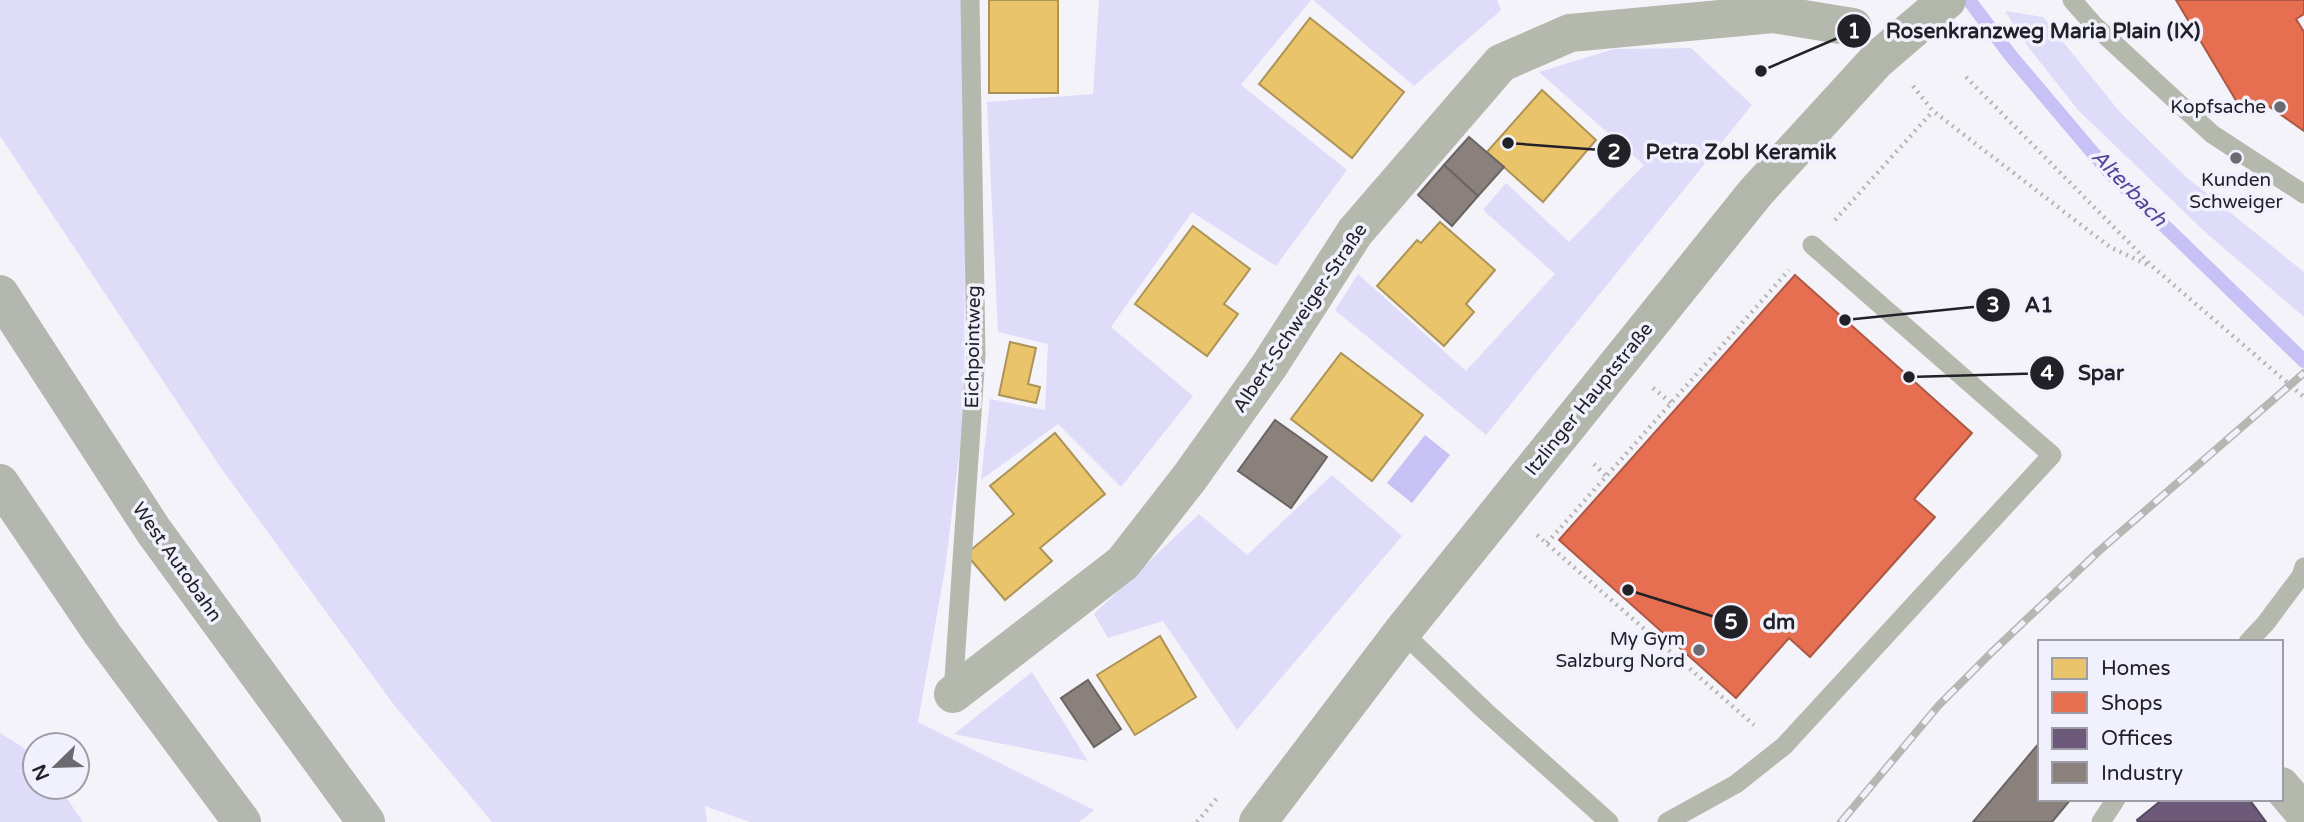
<svg xmlns="http://www.w3.org/2000/svg" width="2304" height="822" viewBox="0 0 2304 822" font-family="'Varela Round',sans-serif">
<rect width="100%" height="100%" fill="#f4f3fa"/>
<g fill="#dfdcf9">
<path d="M0,0H961L965,238L964,416L945,569L918,722L1094,810L1079,822H750L705,806L707,822H492L394,705L221,468L0,136Z"/>
<path d="M1099,0H1311L1241,85L1347,170L1276,266L1192,212L1111,327L1193,396L1121,487L1058,424L981,480L990,399L1045,410L1048,344L998,332L987,102L1093,94Z"/>
<path d="M1313,0H1497L1501,10L1414,86Z"/>
<path d="M2005,11L2043,17L2119,111L2185,176L2304,272V317L2205,232L2078,110L2029,48Z"/>
<path d="M1691,48L1752,105L1486,435L1335,310L1358,274L1466,371L1555,274L1483,210L1506,183L1569,242L1644,165L1539,72L1614,49Z"/>
<path d="M1332,475L1402,536L1237,730L1163,621L1108,638L1094,614L1199,514L1247,555Z"/>
<path d="M1032,672L1088,761L954,734Z"/>
<path d="M0,733L35,755V787H59L83,822H0Z"/>
</g>
<path fill="#c7c1f6" d="M1425,435L1450,455L1412,503L1387,483Z"/>
<g fill="#e9c46a" stroke="#ad9356" stroke-width="2">
<rect x="989" y="0" width="69" height="93"/>
<path d="M1310,18L1404,92L1352,158L1259,84Z"/>
<path d="M1542,90L1596,140L1543,202L1487,152Z"/>
<path d="M1440,222L1495,270L1466,304L1474,312L1444,346L1377,286L1417,240L1421,243Z"/>
<path d="M1193,226L1250,269L1224,304L1238,314L1207,356L1135,304Z"/>
<path d="M1010,342L1036,348L1028,384L1040,387L1036,403L999,395Z"/>
<path d="M1341,353L1423,415L1372,481L1291,419Z"/>
<path d="M1055,433L1105,494L1040,548L1052,561L1005,600L966,554L1014,514L990,486Z"/>
<path d="M1160,636L1196,697L1135,735L1097,675Z"/>
</g>
<g fill="#e76f51" stroke="#ac5844" stroke-width="2">
<path d="M2176,0H2304V14L2296,19L2304,32V131L2264,103L2244,114Z"/>
<path d="M1795,275L1972,433L1914,499L1935,517L1810,657L1789,638L1736,698L1559,540Z"/>
</g>
<path fill="#6d597a" stroke="#564861" stroke-width="2" d="M2163,799H2249L2266,822H2138L2137,820Z"/>
<g fill="#8a817c" stroke="#6b6462" stroke-width="2">
<path d="M1469,137L1504,167L1478,196L1444,165Z"/>
<path d="M1444,165L1478,196L1452,226L1418,195Z"/>
<path d="M1275,420L1327,457L1291,508L1238,471Z"/>
<path d="M1088,680L1121,729L1094,747L1061,698Z"/>
<path d="M2040,742V799H2071L2052,822H1973Z"/>
</g>
<g fill="none" stroke-linecap="round" stroke-linejoin="round">
<path stroke="#c7c1f6" stroke-width="14" d="M1969,0L2011,56L2109,172L2304,361"/>
<g stroke="#b6b7b3" stroke-width="4.5" stroke-dasharray="2 5" stroke-linecap="butt">
<path d="M1966,77L2154,268L2304,397"/>
<path d="M1913,86L1933,111L2110,247L2150,266"/>
<path d="M1835,220L1933,111"/>
<path d="M1653,388L1671,403"/>
<path d="M1594,464L1606,476"/>
<path d="M1537,535L1754,725"/>
<path d="M1547,543L1789,270"/>
<path d="M1197,822L1217,798"/>
</g>
<g stroke="#b5b8ad" stroke-width="19">
<path d="M2072,0L2094,25L2212,134L2304,194"/>
<path d="M1402,632L1485,711L1609,822"/>
<path d="M2248,642L2265,624L2301,576L2304,567"/>
<path d="M953,693L976,355L970,0"/>
<path d="M1667,822L1736,784L1784,746L2052,455L1812,245"/>
<path d="M2101,822L2116,799"/>
</g>
<g stroke="#b5b8ad" stroke-width="38">
<path d="M953,694L1123,563L1190,477L1269,366L1355,232L1501,63L1570,33L1773,14L1853,27"/>
<path d="M2281,786L2304,813"/>
</g>
<path stroke="#b3b7ab" stroke-width="38" d="M1258,822L1402,632L1756,192L1877,60L1913,29"/>
<g stroke="#b4b7af" stroke-width="38">
<path d="M0,294L153,530L366,822"/>
<path d="M0,483L103,635L242,822"/>
</g>
<defs>
<path id="rail" d="M1841,822L1939,705L1992,652L2099,551L2304,373"/>
</defs>
<use href="#rail" stroke="#b5b7b3" stroke-width="8"/>
<use href="#rail" stroke="#f1f0fd" stroke-width="5" stroke-dasharray="16" stroke-linecap="butt"/>
<path stroke="#b3b7ab" stroke-width="38" d="M1913,29L1947,0"/>
</g>
<g fill="#6c6a71" stroke="#f1f0fd" stroke-width="2.5">
<circle cx="2280" cy="107" r="7"/>
<circle cx="2236" cy="158" r="7"/>
<circle cx="1699" cy="650" r="7"/>
</g>
<g text-anchor="middle" dominant-baseline="central" stroke-width="7" stroke-linejoin="round" paint-order="stroke">
<g font-size="19" fill="#222127" stroke="#f1f0fd" text-anchor="end">
<text x="2266" y="107">Kopfsache</text>
<text x="2236" y="180" text-anchor="middle">Kunden<tspan x="2236" dy="22">Schweiger</tspan></text>
<text x="1685" y="639">My Gym<tspan x="1685" dy="22">Salzburg Nord</tspan></text>
</g>
<g font-size="19" fill="#222127" stroke="#f1f0fd">
<text transform="translate(1300 318) rotate(-56)">Albert-Schweiger-Straße</text>
<text transform="translate(973 347) rotate(-89)">Eichpointweg</text>
<text transform="translate(1589 399) rotate(-51)">Itzlinger Hauptstraße</text>
<text transform="translate(177 562) rotate(55)">West Autobahn</text>
</g>
<g font-size="21" font-style="italic" fill="#564599" stroke="#f1f0fd">
<text transform="translate(2129 188) rotate(46)">Alterbach</text>
</g>
</g>
<path fill="none" stroke="#222127" stroke-width="2.5" d="M1761 71L1854 31M1508 143L1614 151M1845 320L1993 305M1909 377L2047 373M1628 590L1731 622"/>
<g fill="#222127" stroke="#f1f0fd" stroke-width="2.5">
<circle cx="1761" cy="71" r="7"/>
<circle cx="1508" cy="143" r="7"/>
<circle cx="1845" cy="320" r="7"/>
<circle cx="1909" cy="377" r="7"/>
<circle cx="1628" cy="590" r="7"/>
<circle cx="1854" cy="31" r="18"/>
<circle cx="1614" cy="151" r="18"/>
<circle cx="1993" cy="305" r="18"/>
<circle cx="2047" cy="373" r="18"/>
<circle cx="1731" cy="622" r="18"/>
</g>
<g font-size="21" text-anchor="middle" font-weight="bold" fill="#fff">
<text x="1854" y="38">1</text>
<text x="1614" y="159">2</text>
<text x="1993" y="312">3</text>
<text x="2047" y="380">4</text>
<text x="1731" y="629">5</text>
</g>
<g font-size="21" text-anchor="middle" font-weight="bold" fill="#222127" stroke="#f1f0fd" stroke-width="7" stroke-linejoin="round" paint-order="stroke">
<text x="2043" y="38">Rosenkranzweg Maria Plain (IX)</text>
<text x="1741" y="159">Petra Zobl Keramik</text>
<text x="2039" y="312">A1</text>
<text x="2101" y="380">Spar</text>
<text x="1779" y="629">dm</text>
</g>
<rect x="2038" y="640" width="245" height="161" fill="#f1f0fd" stroke="#9e9da7" stroke-width="2"/>
<rect x="2052" y="658" width="35" height="21" fill="#e9c46a" stroke="#9e9da7" stroke-width="2"/>
<text x="2101" y="675" font-size="21" fill="#222127">Homes</text>
<rect x="2052" y="692" width="35" height="21" fill="#e76f51" stroke="#9e9da7" stroke-width="2"/>
<text x="2101" y="710" font-size="21" fill="#222127">Shops</text>
<rect x="2052" y="728" width="35" height="21" fill="#6d597a" stroke="#9e9da7" stroke-width="2"/>
<text x="2101" y="745" font-size="21" fill="#222127">Offices</text>
<rect x="2052" y="762" width="35" height="21" fill="#8a817c" stroke="#9e9da7" stroke-width="2"/>
<text x="2101" y="780" font-size="21" fill="#222127">Industry</text>
<g transform="translate(56 766) rotate(247)"><circle r="33" fill="#f1f0fd" stroke="#9e9da7" stroke-width="2"/>
<path d="M0-5L12 26L0 18L-12 26Z" fill="#6c6a71"/>
<text y="-10" font-size="19" font-weight="bold" text-anchor="middle" fill="#222127">N</text>
</g>
</svg>
